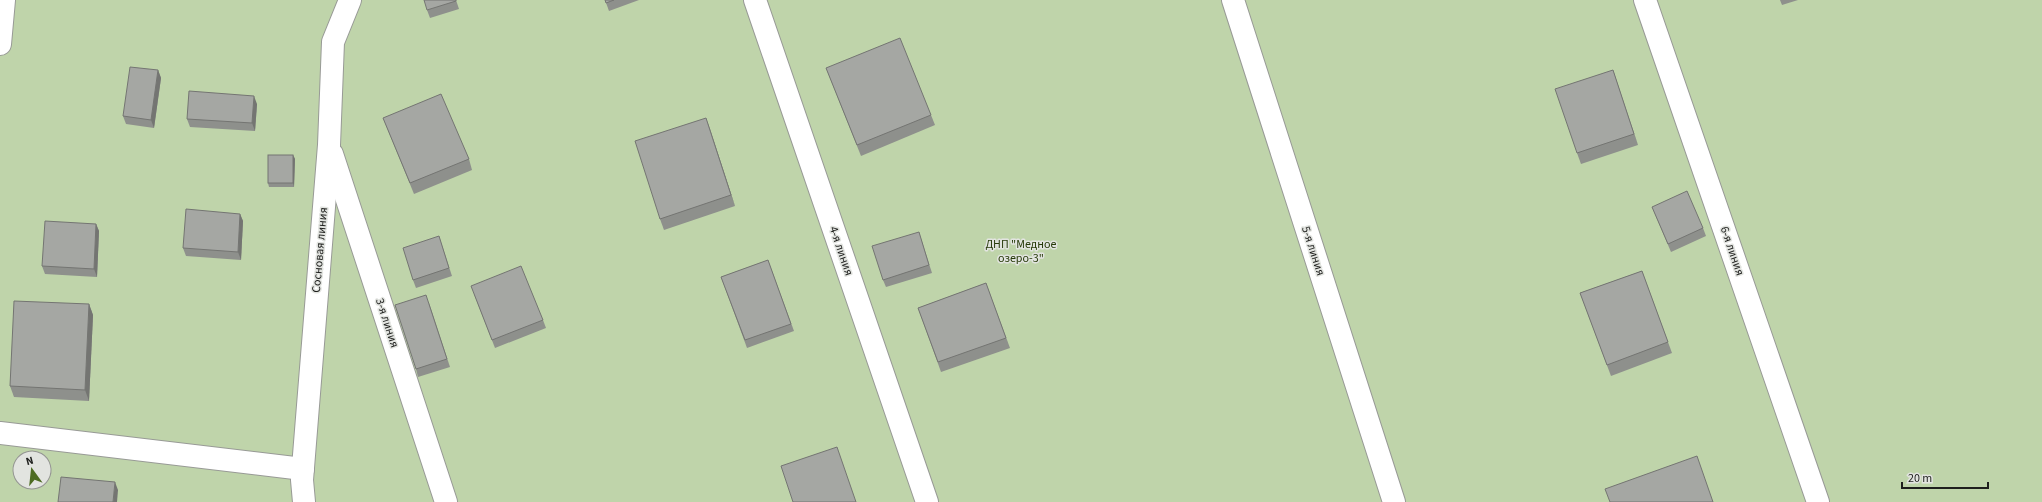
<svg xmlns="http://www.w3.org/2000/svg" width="2042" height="502" viewBox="0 0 2042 502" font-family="'Source Sans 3',sans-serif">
<rect width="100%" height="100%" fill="#e2e4e0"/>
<path fill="#bfd4aa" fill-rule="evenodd" d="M0,0H2042V502H0ZM20,458H44V482H20Z"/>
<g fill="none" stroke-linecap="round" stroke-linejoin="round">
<defs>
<g id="minor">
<path d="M755,0L927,502"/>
<path d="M1233,0L1394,502"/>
<path d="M1645,0L1818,502"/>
<path d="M0,44L4,0"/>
<path d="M332,154L446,502"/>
<path d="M0,433L303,469"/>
<path d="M304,502L302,480L329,145L333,42L350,0"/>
</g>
</defs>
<use href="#minor" stroke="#989a96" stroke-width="24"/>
<use href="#minor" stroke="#fff" stroke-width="22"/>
</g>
<g fill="#8e908c">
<path d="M456,0L459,9L430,18L427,10Z"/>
<path d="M605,0H639L609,11Z"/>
<path d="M1780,0H1798L1782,5Z"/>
<path d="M826,68L931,115L935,125L861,156Z"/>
<path d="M158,70L161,78L154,128L126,124L123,116Z"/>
<path d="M1613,70L1638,145L1581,164L1577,153Z"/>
<path d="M257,104L255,131L190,127L187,119Z"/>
<path d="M383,118L469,159L472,170L414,194Z"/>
<path d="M706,118L735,206L664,230L660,219Z"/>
<path d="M293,155L295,159L294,187H269L268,183Z"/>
<path d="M1652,207L1703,228L1706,236L1671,252Z"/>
<path d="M240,214L243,221L241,260L186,256L183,248Z"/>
<path d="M96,224L99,231L97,277L45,274L42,266Z"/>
<path d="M919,232L932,273L886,287L883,280Z"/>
<path d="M439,236L452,276L416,288L413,280Z"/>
<path d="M768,260L794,331L747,348L721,277Z"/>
<path d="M1642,271L1672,353L1611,376L1580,293Z"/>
<path d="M986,283L1010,348L941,372L918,308Z"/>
<path d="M474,294L543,320L546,328L495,348Z"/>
<path d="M429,303L450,367L418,377L416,369Z"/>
<path d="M89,304L93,315L89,401L14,397L10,386Z"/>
</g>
<g fill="#747572">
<path d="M158,70L161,78L154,128L151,120Z"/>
<path d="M1613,70L1616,81L1638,145L1634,134Z"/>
<path d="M254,96L257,104L255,131L252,123Z"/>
<path d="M706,118L710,129L735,206L731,195Z"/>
<path d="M293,155L295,159L294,187L293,183Z"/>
<path d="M240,214L243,221L241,260L238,252Z"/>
<path d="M96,224L99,231L97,277L94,269Z"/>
<path d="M89,304L93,315L89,401L85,390Z"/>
<path d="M115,482L118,490L117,502H113Z"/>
</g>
<g fill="#a5a7a3" stroke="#747572">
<path d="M424,0H456V1L427,10Z"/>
<path d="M605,0H614L606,3Z"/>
<path d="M900,38L931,115L857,145L826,68Z"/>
<path d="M130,67L158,70L151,120L123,116Z"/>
<path d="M1613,70L1634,134L1577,153L1555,89Z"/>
<path d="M189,91L254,96L252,123L187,119Z"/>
<path d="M441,94L469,159L410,183L383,118Z"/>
<path d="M706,118L731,195L660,219L635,141Z"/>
<rect x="268" y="155" width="25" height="28"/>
<path d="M1687,191L1703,228L1668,244L1652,207Z"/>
<path d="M186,209L240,214L238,252L183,248Z"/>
<path d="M45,221L96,224L94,269L42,266Z"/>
<path d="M919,232L929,265L883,280L872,246Z"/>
<path d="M439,236L449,268L413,280L403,248Z"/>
<path d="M768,260L791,324L745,340L721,277Z"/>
<path d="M521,266L543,320L492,340L471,286Z"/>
<path d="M1642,271L1668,342L1607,365L1580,293Z"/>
<path d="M986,283L1006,338L938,362L918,308Z"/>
<path d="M426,295L447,359L416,369L395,305Z"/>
<path d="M14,301L89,304L85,390L10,386Z"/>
<path d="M837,447L856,502H793L781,466Z"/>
<path d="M1697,456L1713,502H1610L1605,489Z"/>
<path d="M61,477L115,482L113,502H58Z"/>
</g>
<g text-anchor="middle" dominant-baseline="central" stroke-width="3" stroke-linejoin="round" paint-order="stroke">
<g font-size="12" fill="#273b09" stroke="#e2e4e0">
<text x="1021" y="244">ДНП "Медное<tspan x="1021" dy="14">озеро-3"</tspan></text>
</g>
<g font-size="12" fill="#1e1f1d" stroke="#e2e4e0">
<text transform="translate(320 250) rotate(-85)">Сосновая линия</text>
<text transform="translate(841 251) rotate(71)">4-я линия</text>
<text transform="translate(1313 251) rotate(72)">5-я линия</text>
<text transform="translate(1732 251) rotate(71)">6-я линия</text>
<text transform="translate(387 323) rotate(72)">3-я линия</text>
</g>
</g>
<g transform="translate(32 470) rotate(345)"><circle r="19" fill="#e2e4e0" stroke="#949592"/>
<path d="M0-3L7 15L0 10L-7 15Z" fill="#4d6c22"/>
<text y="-6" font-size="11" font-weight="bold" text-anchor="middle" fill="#1e1f1d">N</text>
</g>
<path d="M1902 482v6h86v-6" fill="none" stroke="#1e1f1d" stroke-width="2"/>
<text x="1908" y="482" font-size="12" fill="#1e1f1d" stroke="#e2e4e0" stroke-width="3" paint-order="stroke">20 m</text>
</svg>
